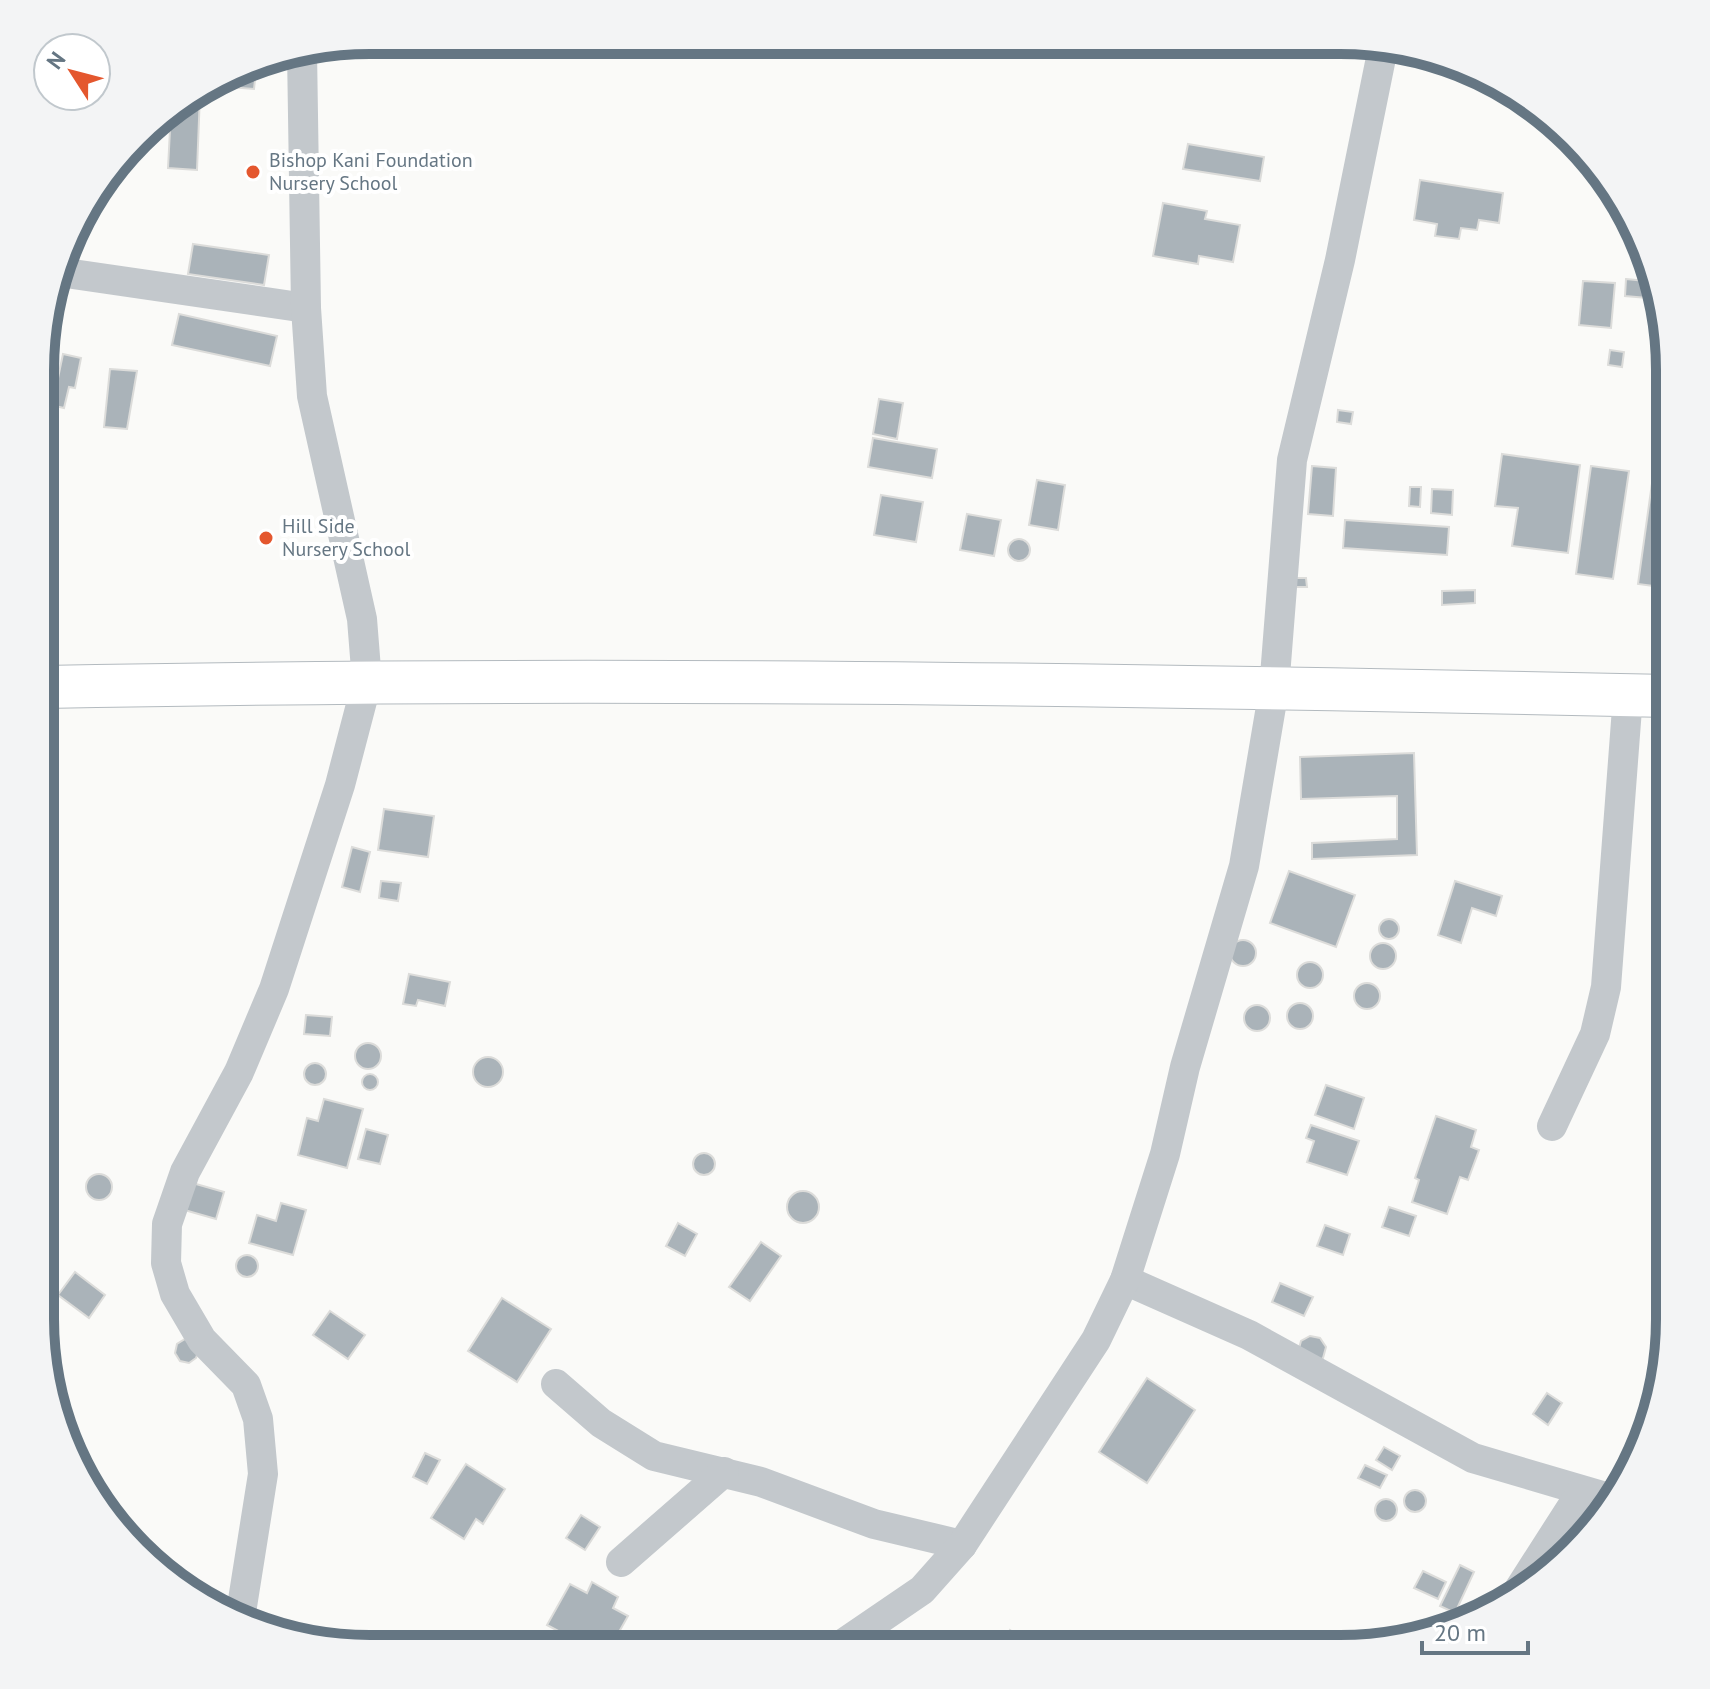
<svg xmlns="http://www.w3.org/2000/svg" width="1710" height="1689" viewBox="0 0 1710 1689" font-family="'PT Sans',sans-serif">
<rect width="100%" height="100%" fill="#fafaf8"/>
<g fill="#aab3b9" stroke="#dcdcda" stroke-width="2">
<path d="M257,62L254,89L215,86Z"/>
<path d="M200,94L197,170L168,168L171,111Z"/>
<path d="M1188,144L1264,157L1260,181L1183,169Z"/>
<path d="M1420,180L1503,193L1499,223L1479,220L1477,230L1461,228L1459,239L1435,236L1437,224L1414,220Z"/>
<path d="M1163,203L1207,211L1205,219L1240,225L1233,262L1199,256L1198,264L1153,256Z"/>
<path d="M193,244L269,255L264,285L188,274Z"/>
<path d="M1626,279L1656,282L1659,299L1625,296Z"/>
<path d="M1583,281L1615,283L1611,328L1579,325Z"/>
<path d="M179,314L277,336L270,366L172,345Z"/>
<path d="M1610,350L1624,352L1622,367L1608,365Z"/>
<path d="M63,354L81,358L75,388L69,387L64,408L46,404V376L58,378Z"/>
<path d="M110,369L137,371L127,429L104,427Z"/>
<path d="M879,399L903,403L897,439L873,434Z"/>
<path d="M1338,410L1353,412L1351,424L1337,422Z"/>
<path d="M873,438L937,449L932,478L868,467Z"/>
<path d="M1502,454L1580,465L1568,553L1512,546L1518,508L1495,506Z"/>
<path d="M1312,466L1336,468L1333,516L1308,514Z"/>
<path d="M1591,466L1629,471L1613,579L1576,574Z"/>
<path d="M1653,476L1669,478V588L1638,584Z"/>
<path d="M1037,480L1065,485L1058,530L1029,525Z"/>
<path d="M1410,487H1421L1420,507L1409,506Z"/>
<path d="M1432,489L1453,490L1452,515L1431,513Z"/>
<path d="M881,495L923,502L916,542L874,535Z"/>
<path d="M967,514L1001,520L994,556L960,550Z"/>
<path d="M1345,520L1449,527L1447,555L1343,548Z"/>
<circle cx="1019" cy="550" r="11"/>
<path d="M1289,578H1306L1307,587H1289Z"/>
<path d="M1475,590V603L1442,605V591Z"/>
<path d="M1414,753L1417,855L1312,859V843L1397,839V796L1301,799L1300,757Z"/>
<path d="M384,809L434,816L428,857L378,850Z"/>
<path d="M352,847L370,852L360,892L342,887Z"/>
<path d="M1289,871L1355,895L1336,947L1270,923Z"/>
<path d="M381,881L401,883L398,901L379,898Z"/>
<path d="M1455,881L1502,896L1496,916L1472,908L1461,943L1438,935Z"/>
<circle cx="1389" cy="929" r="10"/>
<circle cx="1243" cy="953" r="13"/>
<circle cx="1383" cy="956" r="13"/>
<circle cx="1310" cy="975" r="13"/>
<path d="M409,974L450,982L445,1006L418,1000L416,1006L403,1004Z"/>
<circle cx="1367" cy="996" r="13"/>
<circle cx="1300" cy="1016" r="13"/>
<circle cx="1257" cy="1018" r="13"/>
<path d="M306,1015L332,1017L330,1036L304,1034Z"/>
<circle cx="368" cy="1056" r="13"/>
<circle cx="488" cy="1072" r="15"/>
<circle cx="315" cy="1074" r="11"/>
<circle cx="370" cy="1082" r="8"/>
<path d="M1326,1085L1364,1098L1354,1129L1315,1115Z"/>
<path d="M324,1099L363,1109L347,1168L298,1155L307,1118L318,1121Z"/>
<path d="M1436,1116L1476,1130L1471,1147L1479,1150L1468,1180L1460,1177L1447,1214L1412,1202L1419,1180L1415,1178Z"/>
<path d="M1311,1125L1359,1141L1347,1175L1307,1162L1314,1141L1306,1138Z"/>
<path d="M366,1129L388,1135L380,1164L358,1159Z"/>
<circle cx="704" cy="1164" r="11"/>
<circle cx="99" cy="1187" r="13"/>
<path d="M189,1182L224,1192L216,1219L181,1209Z"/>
<circle cx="803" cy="1207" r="16"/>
<path d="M281,1203L306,1210L293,1255L249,1243L257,1215L276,1221Z"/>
<path d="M1389,1207L1416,1216L1409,1236L1382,1227Z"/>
<path d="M678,1223L697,1234L685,1256L666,1246Z"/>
<path d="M1325,1225L1350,1234L1343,1255L1317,1246Z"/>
<path d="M761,1242L781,1256L750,1301L729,1287Z"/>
<circle cx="247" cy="1266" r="11"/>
<path d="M75,1272L105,1295L89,1318L58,1295Z"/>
<path d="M1280,1283L1313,1297L1304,1316L1272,1302Z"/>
<path d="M41,1298L50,1305L41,1317Z"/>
<path d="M502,1298L551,1329L517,1382L468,1351Z"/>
<path d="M330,1311L365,1335L348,1359L313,1335Z"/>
<path d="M1310,1336L1320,1338L1326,1347L1323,1358L1314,1363L1298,1352L1301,1341Z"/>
<path d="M185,1339L199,1349L196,1358L189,1363L180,1361L175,1353L177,1344Z"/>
<path d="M1147,1378L1195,1410L1147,1483L1099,1452Z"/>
<path d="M1547,1393L1562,1403L1548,1425L1533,1414Z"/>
<path d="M1384,1447L1400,1456L1392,1470L1376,1460Z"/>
<path d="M425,1453L440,1460L427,1484L413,1477Z"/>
<path d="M466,1464L505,1489L483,1524L476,1519L464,1539L431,1518Z"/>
<path d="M1365,1465L1387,1475L1380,1488L1358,1478Z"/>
<circle cx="1415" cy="1501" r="11"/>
<circle cx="1386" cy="1510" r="11"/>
<path d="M581,1515L600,1527L585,1550L566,1538Z"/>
<path d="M1460,1565L1474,1572L1455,1613L1440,1606Z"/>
<path d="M1423,1571L1446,1582L1438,1599L1414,1588Z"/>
<path d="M592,1582L618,1597L613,1608L628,1616L610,1648H590L547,1625L570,1584L587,1593Z"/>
<path d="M1010,1630L1037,1648H999Z"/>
</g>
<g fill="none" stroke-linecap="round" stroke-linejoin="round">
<defs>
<path id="secondary" d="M44,687C586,676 1128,684 1669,696"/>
</defs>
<use href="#secondary" stroke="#b3babf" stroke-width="44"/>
<g stroke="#c3c8cc" stroke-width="30">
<path d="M59,272L306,308"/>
<path d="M1552,1126L1595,1034L1606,987L1628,695"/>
<path d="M1125,1280L1249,1335L1473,1458L1612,1499"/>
<path d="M556,1384L601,1423L654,1456L761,1482L874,1524L962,1545"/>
<path d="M621,1562L724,1472"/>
<path d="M1516,1594L1582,1491"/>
<path d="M240,1619L263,1474L258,1419L246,1385L202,1340L175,1294L166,1263L167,1224L185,1172L239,1072L274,989L340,785L367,682L362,619L312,396L306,308L302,51"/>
<path d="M837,1648L922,1590L962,1545L1096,1340L1125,1280L1165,1154L1185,1067L1244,866L1274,689L1292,460L1340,260L1384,43"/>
</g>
<use href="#secondary" stroke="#fff" stroke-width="42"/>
</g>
<g fill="#e4572e" stroke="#fff" stroke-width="3">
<circle cx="253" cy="172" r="8"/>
<circle cx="266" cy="538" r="8"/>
</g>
<g text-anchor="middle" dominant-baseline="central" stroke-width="8" stroke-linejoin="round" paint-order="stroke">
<g font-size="20" fill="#657683" stroke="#fff" text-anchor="start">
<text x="269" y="160">Bishop Kani Foundation<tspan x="269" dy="23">Nursery School</tspan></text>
<text x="282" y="526">Hill Side<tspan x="282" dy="23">Nursery School</tspan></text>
</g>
</g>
<path d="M0 0H1710V1689H0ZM370 54H1340A316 316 0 0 1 1656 370V1319A316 316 0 0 1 1340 1635H370A316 316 0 0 1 54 1319V370A316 316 0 0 1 370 54Z" fill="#f3f4f5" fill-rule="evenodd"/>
<path fill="none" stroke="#657683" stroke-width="10" d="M370 54H1340A316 316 0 0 1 1656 370V1319A316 316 0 0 1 1340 1635H370A316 316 0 0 1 54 1319V370A316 316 0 0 1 370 54Z"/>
<g transform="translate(72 72) rotate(306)"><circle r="38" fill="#ffffff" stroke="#c1c8cd" stroke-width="2"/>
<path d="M0-6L14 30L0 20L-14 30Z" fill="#e4572e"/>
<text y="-12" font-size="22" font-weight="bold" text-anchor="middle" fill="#657683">N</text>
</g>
<path d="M1422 1641v12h106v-12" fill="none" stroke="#657683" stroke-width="4"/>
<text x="1434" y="1641" font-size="24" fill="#657683" stroke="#ffffff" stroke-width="6" paint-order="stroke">20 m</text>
</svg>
